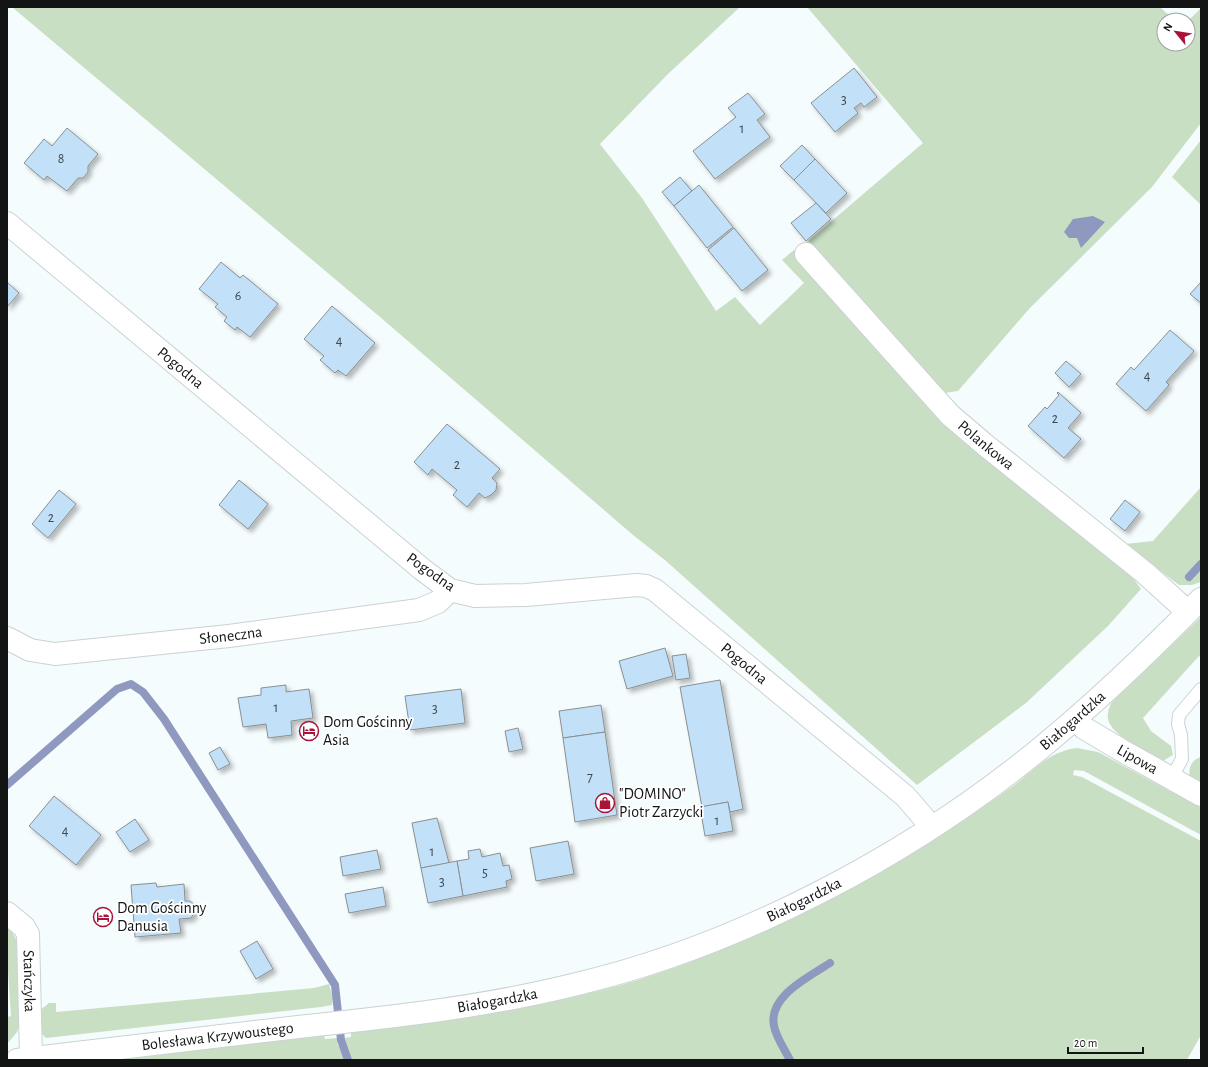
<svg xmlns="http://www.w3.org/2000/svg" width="1208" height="1067" viewBox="0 0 1208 1067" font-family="'Alegreya Sans',sans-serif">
<defs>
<filter id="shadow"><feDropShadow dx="3.5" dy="3.5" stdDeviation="2" flood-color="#0004"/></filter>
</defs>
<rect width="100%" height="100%" fill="#f5fcfd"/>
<g fill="#c9dfc4">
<path d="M12,7H740L667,75L600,144L642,198L716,311L735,297L760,325L804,283L782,260L794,250L976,450L1134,579L1141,589L1108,626L1026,703L917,785L666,561L633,535L380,317Z"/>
<path d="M807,7H1160L1174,20H1164V44H1188V21L1201,8V123L1152,187L1029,309L958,391L945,393L917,370L807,242L923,143Z"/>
<path d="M1201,140V205L1172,177Z"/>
<path d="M1201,487V582L1192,585H1179L1125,544L1153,541Z"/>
<path d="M1201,617V658L1199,656L1143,718L1151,731L1171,746L1173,755L1161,762C1147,753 1111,735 1108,719C1107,713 1109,709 1111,703Z"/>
<path d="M1077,748L1098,752L1201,808V835L1084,771L1074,770L1073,775L1082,777L1201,841V1035L1187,1060H119L324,1035L325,1039L337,1038L338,1046L345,1045L344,1038L351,1037V1032C434,1022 517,1012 598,991C679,971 756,936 831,899C867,880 904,860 938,837C963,821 989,803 1013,786C1034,770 1050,751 1077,748Z"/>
<path d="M1201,757V784L1190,778C1188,768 1191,760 1201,757Z"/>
<path d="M7,922L19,945L22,1019L17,1032L7,1044V1017L11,1016L7,956Z"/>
<path d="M329,984L333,998L332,1005L321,1007L46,1038L41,1033L39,1011L49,1003H56V1012L314,988Z"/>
</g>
<path fill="#8f98be" d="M1093,216L1105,222L1081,248L1077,238H1069L1064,232L1073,219Z"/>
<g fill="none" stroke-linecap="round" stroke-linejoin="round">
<g stroke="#8f98be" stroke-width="8">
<path d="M1189,577L1201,564"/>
<path d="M7,785L117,689L131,684L143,692L164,719L335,985L341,1040L348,1060"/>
<path d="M790,1060C785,1050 776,1037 774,1026C768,996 809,977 830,963"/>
</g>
</g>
<g fill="#c2e1f8" stroke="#8a8f92" filter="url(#shadow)">
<path d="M854,68L877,97L864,107L861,103L854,108L858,113L835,132L811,103Z"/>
<path d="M748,93L765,114L757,120L770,137L715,179L693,151L736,117L728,108Z"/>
<path d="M67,128L98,154L88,166V172L83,178H78L67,191L47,176L44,180L24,163L44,139L52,146Z"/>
<path d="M802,145L815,159L794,180L780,166Z"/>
<path d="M815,159L847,193L826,213L794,180Z"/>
<path d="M680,177L692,191L674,206L662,192Z"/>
<path d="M699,185L733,227L707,248L674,206Z"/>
<path d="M816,203L831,219L806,241L791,223Z"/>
<path d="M734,228L768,270L742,291L708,250Z"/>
<path d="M221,262L240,278L243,275L278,304L250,337L237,327L235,330L224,321L227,317L215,307L218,304L199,289Z"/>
<path d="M7,282L19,293L7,307Z"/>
<path d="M1201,282V303L1190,294Z"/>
<path d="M332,306L375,343L346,376L338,370L335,373L320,360L324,356L304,339Z"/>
<path d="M1170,330L1194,351L1166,382L1169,385L1146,411L1116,384L1131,367L1134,370Z"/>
<path d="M1066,361L1081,374L1069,387L1055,373Z"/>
<path d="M1058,392L1081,413L1068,428L1081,439L1064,458L1028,426L1045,407L1047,409L1059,395L1057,393Z"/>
<path d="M447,424L500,469L492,478L497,483L496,490L491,495L485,498L479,493L467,507L453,495L457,490L432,469L428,475L414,462Z"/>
<path d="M239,480L268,504L248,529L219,505Z"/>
<path d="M59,490L76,504L48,538L32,524Z"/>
<path d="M1125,500L1140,512L1125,531L1110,519Z"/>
<path d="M665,648L673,676L627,689L619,661Z"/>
<path d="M686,654L690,678L676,680L672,656Z"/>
<path d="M720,680L743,809L730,812L728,802L702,807L680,687Z"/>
<path d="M286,685V692L309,689L313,718L291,721L292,735L268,738L266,724L243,727L238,698L261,695V688Z"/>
<path d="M461,689L465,723L410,730L405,696Z"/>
<path d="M601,705L605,732L563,738L559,711Z"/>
<path d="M518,728L523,749L509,752L505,731Z"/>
<path d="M605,732L617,815L575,822L563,738Z"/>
<path d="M220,747L230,764L218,770L209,753Z"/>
<path d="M54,796L101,835L76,865L29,826Z"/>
<path d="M728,802L733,831L705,836L700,807Z"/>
<path d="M437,818L449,863L421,868L412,823Z"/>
<path d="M135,819L149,840L130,852L116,832Z"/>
<path d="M568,841L574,874L536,881L530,848Z"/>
<path d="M480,849L482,857L500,853L503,866L509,865L512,879L506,881L507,887L463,896L457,861L469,859L468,851Z"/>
<path d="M377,850L381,869L343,876L340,857Z"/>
<path d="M457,861L463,896L428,903L421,868Z"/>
<path d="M156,883L157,887L184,884L185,901H190L195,905V912L191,918L179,919L181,933L135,937L131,885Z"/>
<path d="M383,887L386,906L349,913L345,894Z"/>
<path d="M257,941L273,969L256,979L240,951Z"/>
</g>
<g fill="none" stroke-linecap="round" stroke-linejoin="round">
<defs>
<path id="lane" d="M1171,779L1182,759L1181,735L1178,724L1179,715L1201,689"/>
<g id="street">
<path id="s1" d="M7,223L423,570L450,590L475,596L526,595L637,585L646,586L655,590L905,796L924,818L930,828"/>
<path id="s2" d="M806,254L950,415L984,444L1145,573L1188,612"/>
<path id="s3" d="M7,638L30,650L55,654L229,636L419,610L438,602L450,590"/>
<path id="s4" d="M7,913L24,927L28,934L31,1058"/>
</g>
<g id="secondary">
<path id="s5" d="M1076,719L1084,728L1121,750L1201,795"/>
<path id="s6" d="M17,1060C111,1049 204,1038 298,1027C392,1017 485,1007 577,984C741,945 912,854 1042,747C1098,701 1150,651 1201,599"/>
</g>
</defs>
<use href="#lane" stroke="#cbd2d3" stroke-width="14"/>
<use href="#street" stroke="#cbd2d3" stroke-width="24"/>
<use href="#secondary" stroke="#cbd2d3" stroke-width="24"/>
<use href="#lane" stroke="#fff" stroke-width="12"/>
<use href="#street" stroke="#fff" stroke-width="22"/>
<use href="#secondary" stroke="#fff" stroke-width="22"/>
</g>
<defs>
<symbol id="hotel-ring" viewBox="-11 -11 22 22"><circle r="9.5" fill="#fff" stroke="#a9133a" stroke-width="1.5"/><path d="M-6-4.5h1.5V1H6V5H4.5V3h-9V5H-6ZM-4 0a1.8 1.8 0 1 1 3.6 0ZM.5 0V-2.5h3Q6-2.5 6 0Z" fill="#a9133a"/></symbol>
<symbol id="shop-ring" viewBox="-11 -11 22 22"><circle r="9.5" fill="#fff" stroke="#a9133a" stroke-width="1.5"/><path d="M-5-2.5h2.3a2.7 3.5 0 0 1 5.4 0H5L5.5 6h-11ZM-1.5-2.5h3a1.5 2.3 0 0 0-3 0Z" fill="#a9133a"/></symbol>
</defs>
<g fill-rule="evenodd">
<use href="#hotel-ring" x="298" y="720" width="22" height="22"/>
<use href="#shop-ring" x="594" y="792" width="22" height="22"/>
<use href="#hotel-ring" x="92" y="906" width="22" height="22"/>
</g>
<g text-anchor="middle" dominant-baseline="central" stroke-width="3.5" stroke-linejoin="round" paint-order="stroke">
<g font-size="14" fill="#3f484e">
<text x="844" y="100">3</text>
<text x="742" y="129">1</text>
<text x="61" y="159">8</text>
<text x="238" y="296">6</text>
<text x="339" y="341">4</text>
<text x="1147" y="376">4</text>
<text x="1055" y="419">2</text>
<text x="457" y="465">2</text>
<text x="51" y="518">2</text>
<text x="276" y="708">1</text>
<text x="435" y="709">3</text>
<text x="590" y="777">7</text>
<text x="717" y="821">1</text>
<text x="65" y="831">4</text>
<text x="432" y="852">1</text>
<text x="485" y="873">5</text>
<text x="442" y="882">3</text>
</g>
<g font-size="16" fill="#131515" stroke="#fff">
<text stroke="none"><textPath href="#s1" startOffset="226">Pogodna</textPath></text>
<text stroke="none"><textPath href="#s2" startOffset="263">Polankowa</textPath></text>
<text transform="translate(431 572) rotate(35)">Pogodna</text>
<text stroke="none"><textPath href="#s3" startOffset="228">Słoneczna</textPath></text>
<text stroke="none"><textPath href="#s1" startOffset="898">Pogodna</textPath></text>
<text stroke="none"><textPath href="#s6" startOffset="1132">Białogardzka</textPath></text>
<text stroke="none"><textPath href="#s5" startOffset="74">Lipowa</textPath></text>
<text stroke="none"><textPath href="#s6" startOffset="808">Białogardzka</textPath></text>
<text stroke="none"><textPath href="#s4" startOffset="77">Stańczyka</textPath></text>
<text stroke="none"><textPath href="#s6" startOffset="484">Białogardzka</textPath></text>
<text stroke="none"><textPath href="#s6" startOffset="202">Bolesława Krzywoustego</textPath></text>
</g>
<g font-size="16" fill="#131515" stroke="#fff" text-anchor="start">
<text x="323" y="722">Dom Gościnny<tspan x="323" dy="18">Asia</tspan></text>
<text x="619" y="794">"DOMINO"<tspan x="619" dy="18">Piotr Zarzycki</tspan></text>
<text x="117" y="908">Dom Gościnny<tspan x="117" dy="18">Danusia</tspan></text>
</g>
</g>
<rect width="1208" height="1067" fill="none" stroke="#131515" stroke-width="16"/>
<g transform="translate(1176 32) rotate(300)"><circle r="19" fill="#ffffff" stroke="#a1a1a1"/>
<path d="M0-3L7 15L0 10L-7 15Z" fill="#a9133a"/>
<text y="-6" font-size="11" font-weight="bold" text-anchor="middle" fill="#131515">N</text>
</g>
<path d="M1068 1047v6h75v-6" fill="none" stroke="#131515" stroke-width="2"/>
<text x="1074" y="1047" font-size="12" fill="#131515" stroke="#ffffff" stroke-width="3" paint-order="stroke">20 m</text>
</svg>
